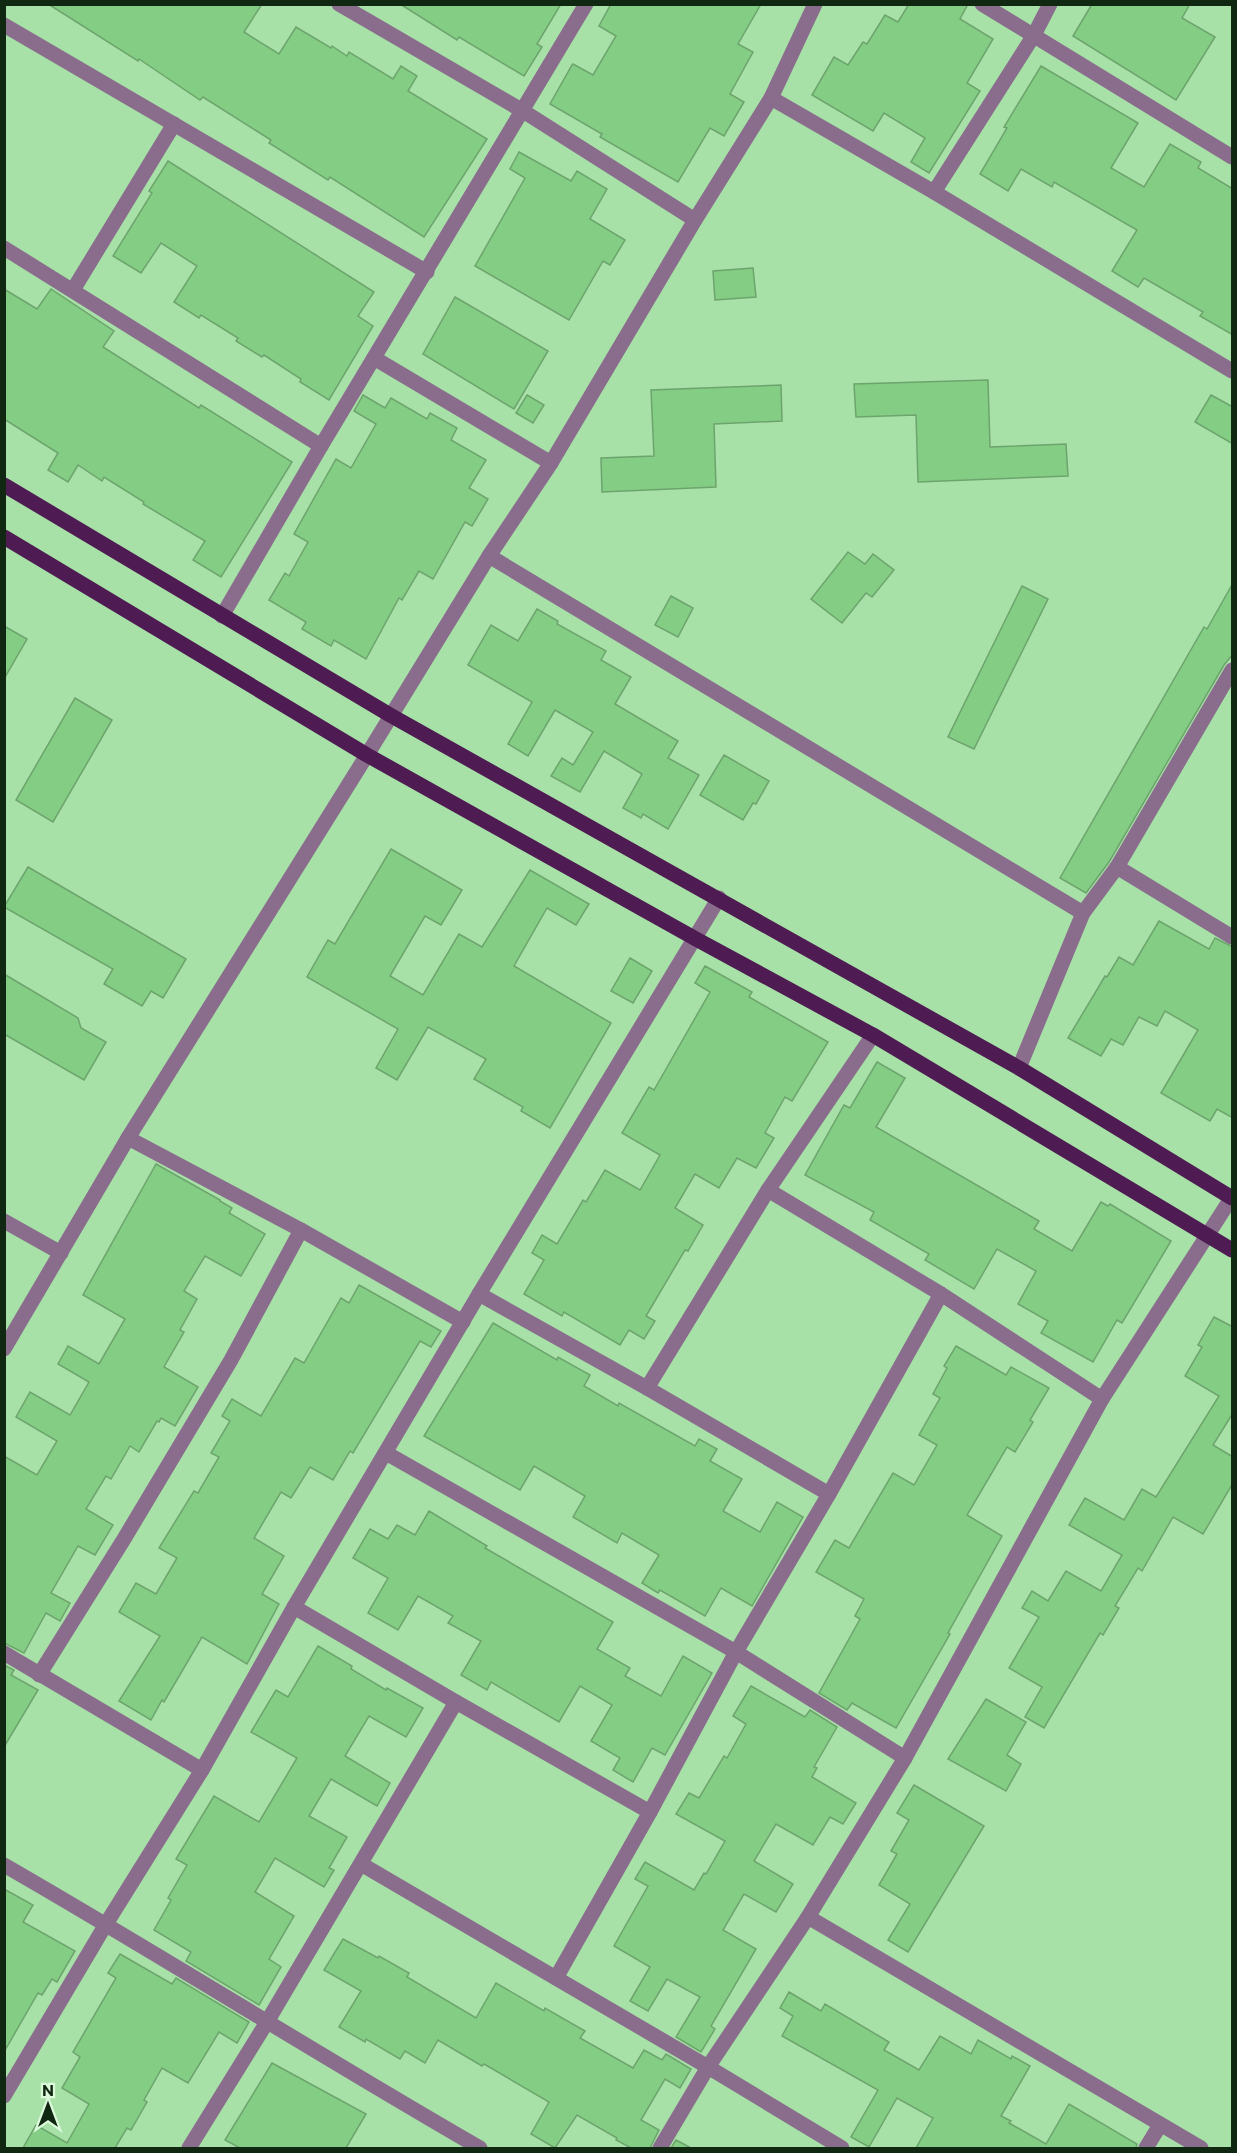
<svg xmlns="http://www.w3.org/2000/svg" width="1237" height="2153" viewBox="0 0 1237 2153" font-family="Commissioner,sans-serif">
<rect width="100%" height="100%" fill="#a7e1a7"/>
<g fill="#83cd84" stroke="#6da46d" stroke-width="1.5">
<path d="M48,4H262L244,32L279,54L296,27L331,48L332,46L347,56L349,52L393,79L401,66L417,76L408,91L487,139L424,237L330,177L328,180L269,143L271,140L203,97L200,100L139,59L138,61Z"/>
<path d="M400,4H561L537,44L542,47L524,76L459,37L457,40Z"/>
<path d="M611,4H761L738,44L753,52L730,94L744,102L724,136L710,128L678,182L600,137L602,134L550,104L572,65L573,64L593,75L616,36L599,26Z"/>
<path d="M909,4H968L960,19L993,39L967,83L980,91L929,173L911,162L925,138L884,113L873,131L812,95L834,57L848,65L863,42L867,44L885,15L898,22Z"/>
<path d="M1092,4H1190L1182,18L1215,37L1176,100L1073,36Z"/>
<path d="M1041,66L1138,123L1111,168L1144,187L1170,144L1201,162L1198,168L1233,189V335L1200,316L1203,312L1144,278L1138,287L1112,271L1137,230L1054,182L1052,187L1021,169L1008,191L980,174L1007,128L1004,127Z"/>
<path d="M519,152L571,181L577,171L607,189L590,219L625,240L610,265L603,261L569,320L475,266L525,178L510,169Z"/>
<path d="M168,161L374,292L358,316L373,326L329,400L300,382L301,379L264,355L262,357L236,341L238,338L201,315L199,318L174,302L197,266L161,243L141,273L113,256L152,193L149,191Z"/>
<path d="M753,268L756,297L715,300L713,271Z"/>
<path d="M4,289L37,309L51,289L114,331L103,347L199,408L201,405L292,462L221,577L193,560L205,541L143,504L144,502L104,477L102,481L78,465L68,482L48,470L58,453L4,419Z"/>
<path d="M455,297L548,351L514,409L423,354Z"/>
<path d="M988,380L990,447L1066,444L1068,476L918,482L916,415L856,417L854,384Z"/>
<path d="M781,385L782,421L714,424L716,487L602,492L601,458L654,456L651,390Z"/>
<path d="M363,395L385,408L391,398L427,419L430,413L457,428L451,440L486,460L469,488L488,499L472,526L465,522L433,579L419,571L402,600L399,598L366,659L334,640L331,646L302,629L306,622L269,600L285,573L289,576L308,542L294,534L336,459L351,468L376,424L354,411Z"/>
<path d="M527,395L544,405L533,423L516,413Z"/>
<path d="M1211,395L1233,407V444L1195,422Z"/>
<path d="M848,552L865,564L873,554L894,570L872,597L866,593L842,623L811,599Z"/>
<path d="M1233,583V654L1224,665L1109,862L1086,893L1060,878L1204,627L1207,629Z"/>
<path d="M1022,586L1048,599L974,749L948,737Z"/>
<path d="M671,596L693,608L678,637L655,625Z"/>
<path d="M537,609L558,621L557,624L606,651L601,660L631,677L615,704L678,741L668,758L699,775L668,829L643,814L641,818L623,808L642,774L604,751L580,792L551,776L562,758L573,765L593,732L555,710L528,756L508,744L532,702L468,665L491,625L518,641Z"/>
<path d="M4,626L27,639L4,679Z"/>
<path d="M75,698L112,720L53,822L16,800Z"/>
<path d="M724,755L769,781L756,804L753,803L743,820L700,795Z"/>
<path d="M391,849L462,890L441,925L425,916L390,976L423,995L459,934L482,947L530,870L589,904L576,925L547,908L514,966L611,1023L550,1128L521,1111L523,1107L474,1079L486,1059L428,1027L397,1080L376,1068L398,1029L307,977L328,940L335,944Z"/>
<path d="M28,867L186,959L163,998L151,991L142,1006L104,984L113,969L4,907Z"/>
<path d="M1159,921L1209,949L1215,938L1233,947V1118L1217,1109L1210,1121L1161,1093L1198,1030L1165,1011L1157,1026L1139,1017L1123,1045L1111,1039L1101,1056L1068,1038L1098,988L1105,976L1107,977L1119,957L1133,965Z"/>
<path d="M630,958L652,971L633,1003L611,991Z"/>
<path d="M705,966L752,992L749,997L828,1042L792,1101L785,1097L765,1133L774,1138L756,1168L737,1158L719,1188L695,1174L675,1208L703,1225L688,1251L685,1250L646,1316L655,1321L644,1339L629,1330L620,1345L564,1312L562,1316L524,1294L544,1260L532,1253L542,1235L557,1244L583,1200L586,1202L605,1170L640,1190L660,1155L622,1133L649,1087L654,1090L710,992L695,983Z"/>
<path d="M4,974L78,1018L81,1028L106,1042L84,1080L4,1034Z"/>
<path d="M877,1062L905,1078L876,1127L1039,1221L1034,1229L1072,1251L1101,1202L1108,1206L1110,1204L1171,1241L1122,1323L1117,1320L1093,1362L1041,1333L1048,1321L1018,1304L1036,1271L997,1249L974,1289L925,1260L929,1254L870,1220L874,1212L805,1175L844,1105L850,1108Z"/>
<path d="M156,1164L220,1200V1201L232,1208L229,1213L265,1234L241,1276L205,1256L184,1291L197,1299L180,1330L184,1332L164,1367L198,1387L175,1426L161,1418L159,1422L157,1421L139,1452L130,1446L111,1479L106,1476L86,1509L113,1525L95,1555L78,1546L51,1593L70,1603L60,1621L46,1613L24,1653L4,1643V1456L37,1475L57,1441L16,1417L30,1392L70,1415L89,1382L58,1364L68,1346L99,1364L125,1319L83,1295Z"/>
<path d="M359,1285L441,1331L431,1347L420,1341L353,1453L350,1451L333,1480L310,1467L291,1498L281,1492L254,1538L284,1556L262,1594L279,1604L247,1664L202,1637L164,1702L162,1700L151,1720L119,1701L160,1636L119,1612L136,1583L156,1594L177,1558L159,1548L194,1491L198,1493L219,1457L211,1453L230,1421L222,1416L232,1399L261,1416L295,1358L304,1363L341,1298L349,1303Z"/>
<path d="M1214,1317L1233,1327V1413L1213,1445L1233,1457V1483L1203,1534L1173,1517L1142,1571L1138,1568L1115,1606L1119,1608L1103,1635L1100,1633L1044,1728L1025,1717L1042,1687L1009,1668L1039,1617L1022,1608L1032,1591L1048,1601L1066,1571L1101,1591L1122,1555L1069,1525L1085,1498L1124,1520L1142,1489L1156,1497L1219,1396L1185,1376L1202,1347L1198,1345Z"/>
<path d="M493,1323L557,1360L558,1357L590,1375L584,1386L618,1406L619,1403L695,1446L699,1439L717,1449L710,1461L742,1479L723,1511L760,1532L777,1502L803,1517L752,1606L721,1588L705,1616L660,1590L658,1593L642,1583L659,1555L622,1533L617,1543L573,1517L585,1496L534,1466L520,1490L424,1436Z"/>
<path d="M956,1346L1006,1375L1011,1367L1049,1388L1030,1420L1033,1422L1015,1452L1007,1447L967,1515L1002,1536L948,1633L950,1634L896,1728L852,1703L847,1710L819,1693L860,1619L855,1616L864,1599L816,1572L835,1540L849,1548L893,1473L914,1485L937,1445L919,1435L940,1398L933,1394L947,1368L944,1366Z"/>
<path d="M429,1511L487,1546L485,1548L613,1622L597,1649L630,1668L625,1676L661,1696L683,1656L712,1673L665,1755L652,1748L633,1782L613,1770L620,1758L591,1741L612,1705L580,1686L559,1722L491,1682L487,1690L461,1675L481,1641L448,1623L453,1616L418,1596L398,1630L368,1613L388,1578L353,1558L370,1529L388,1539L397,1525L415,1535Z"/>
<path d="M318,1646L352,1666L351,1669L386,1690L387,1688L423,1708L406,1737L369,1716L345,1756L390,1783L377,1806L331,1779L309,1816L347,1837L329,1868L334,1870L324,1887L275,1858L255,1892L294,1916L269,1959L281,1967L259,2005L186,1961L191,1952L154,1930L171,1900L168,1898L187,1865L176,1859L214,1796L259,1822L297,1758L251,1732L276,1690L288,1697Z"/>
<path d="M4,1665L14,1670L11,1675L38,1690L4,1747Z"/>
<path d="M751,1686L805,1717L810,1710L837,1727L814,1767L817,1768L812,1777L856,1803L843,1824L830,1817L813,1845L776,1824L754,1861L793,1884L776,1912L744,1894L723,1930L756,1949L711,2026L715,2029L701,2052L676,2037L700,1997L667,1979L648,2011L630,2001L650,1967L614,1946L648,1886L635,1879L645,1862L694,1890L704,1873L706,1874L725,1841L676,1814L689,1793L699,1798L724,1756L727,1758L746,1724L733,1716Z"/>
<path d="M986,1699L1026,1722L1007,1755L1021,1764L1006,1791L948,1759Z"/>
<path d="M914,1785L984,1826L908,1952L888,1940L910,1904L879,1885L897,1854L891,1851L909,1820L897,1813Z"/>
<path d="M4,1889L33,1905L23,1922L75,1951L57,1982L52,1979L42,1995L38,1993L4,2052Z"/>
<path d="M343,1939L378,1958L379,1956L409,1973L407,1977L476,2018L496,1983L544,2011L545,2008L585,2031L580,2038L633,2068L644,2050L662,2060L666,2054L691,2069L680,2088L665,2079L641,2120L659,2130L650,2148H631L616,2140L617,2138L577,2115L555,2148L531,2134L549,2102L484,2064L482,2066L438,2040L425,2063L405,2051L400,2059L366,2039L365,2042L339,2027L361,1991L324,1970Z"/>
<path d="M120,1954L172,1984L176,1978L249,2022L237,2043L219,2032L188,2083L162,2068L144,2100L147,2102L131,2130L127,2128L115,2148H23L36,2125L67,2143L89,2104L62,2088L80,2057L73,2052L116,1978L108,1973Z"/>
<path d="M789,1992L821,2011L825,2004L889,2042L884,2050L919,2070L940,2036L971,2054L978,2040L1011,2059L1012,2056L1030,2066L1001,2116L1011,2121L1009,2123L1046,2144L1069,2104L1137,2144L1136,2148H916L933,2118L897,2098L869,2147L851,2137L878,2090L782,2036L793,2016L780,2008Z"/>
<path d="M272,2063L366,2114L346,2148H240L225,2140Z"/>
<path d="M676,2140L691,2148H671Z"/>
</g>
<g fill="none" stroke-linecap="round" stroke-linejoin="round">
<g stroke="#8a6d8c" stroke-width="15">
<path d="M339,4L523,111L695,220"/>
<path d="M982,4L1232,157"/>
<path d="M4,25L427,272"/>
<path d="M771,98L934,192L1232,371"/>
<path d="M934,192L1034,35L1050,4"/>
<path d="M4,248L321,446"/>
<path d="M73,290L174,124"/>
<path d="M374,358L551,463"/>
<path d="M489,556L1083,913"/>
<path d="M222,616L321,446L586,4"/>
<path d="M1117,867L1232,937"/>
<path d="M1019,1068L1083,913L1117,867L1232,670"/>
<path d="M128,1138L301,1230L463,1322"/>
<path d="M768,1190L941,1294L1102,1399"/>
<path d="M4,1221L61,1253"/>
<path d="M479,1294L647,1388L829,1494"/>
<path d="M4,1349L128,1138L367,755L489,556L551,463L695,220L771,98L815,4"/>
<path d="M647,1388L768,1190L873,1035"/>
<path d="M386,1453L736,1652L905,1758"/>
<path d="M294,1607L456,1702L650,1812"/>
<path d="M4,1653L202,1770"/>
<path d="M39,1675L124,1539L231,1360L301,1230"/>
<path d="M361,1864L708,2067L842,2148"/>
<path d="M4,1865C164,1957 320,2056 480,2148"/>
<path d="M808,1917L1201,2148"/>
<path d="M556,1978L650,1812L736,1652L829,1494L941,1294"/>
<path d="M4,2096L106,1924L202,1770L294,1607L479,1294L719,898"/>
<path d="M189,2148L267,2022L456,1702"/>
<path d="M660,2148L708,2067L808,1917L905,1758L1102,1399L1232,1197"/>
<path d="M1146,2148L1160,2125"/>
</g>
<g stroke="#4e1b52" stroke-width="15">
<path d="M4,485L390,715L1019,1068L1232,1198"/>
<path d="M4,537L367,755L696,939L873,1035L1232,1250"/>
</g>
</g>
<rect width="1237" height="2153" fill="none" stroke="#102711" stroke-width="12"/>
<g transform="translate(48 2105)" stroke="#ddfadc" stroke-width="4.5" paint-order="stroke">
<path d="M0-4.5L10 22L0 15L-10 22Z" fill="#102711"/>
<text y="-9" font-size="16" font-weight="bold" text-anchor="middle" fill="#102711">N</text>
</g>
</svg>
